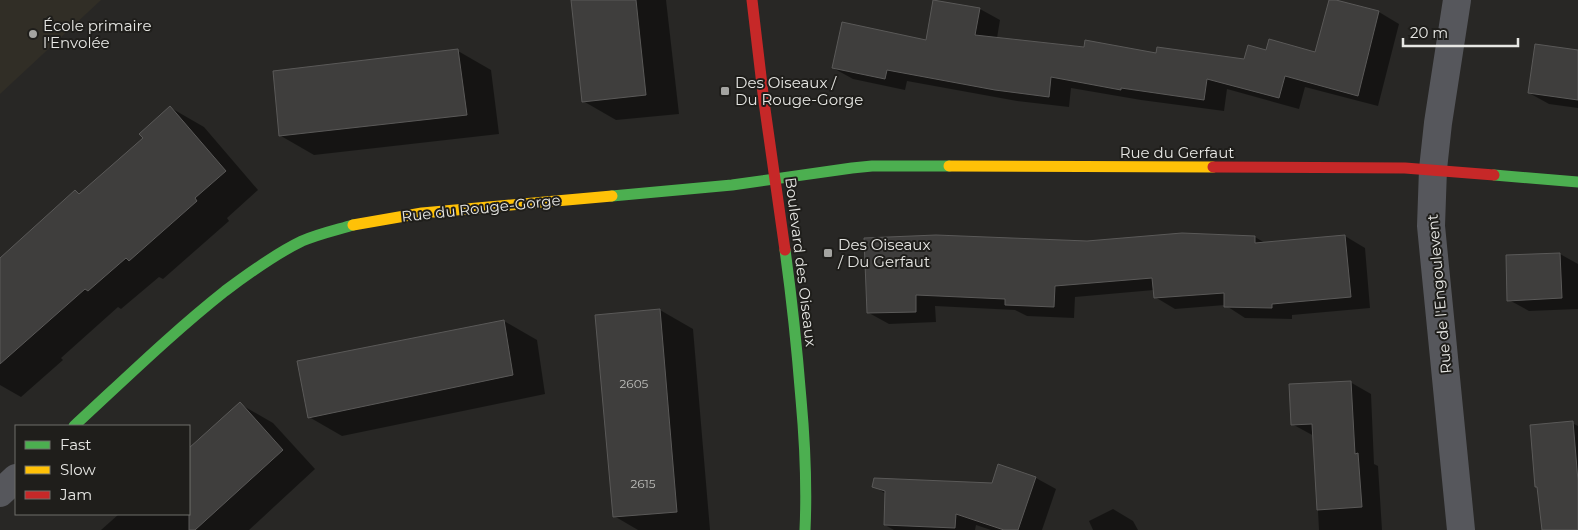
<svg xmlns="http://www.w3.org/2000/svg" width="1578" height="530" viewBox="0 0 1578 530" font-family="Montserrat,sans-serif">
<rect width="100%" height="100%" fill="#282725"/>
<path fill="#312e26" d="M0,0H101L0,94Z"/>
<g fill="#0007">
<path d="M572,0H666L679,114L616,120L583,101Z"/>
<path d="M1330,0L1379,12L1399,24L1378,106L1305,87L1299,109L1227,89L1224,111L1141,100L1071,88L1069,107L1017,101L907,81L905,90L853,79L833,68L927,41L980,9L1000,20L997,38L1157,54L1244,61L1266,52L1316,54Z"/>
<path d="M458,51L491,70L499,134L314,155L281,136Z"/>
<path d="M1578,51V108L1549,104L1529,93Z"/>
<path d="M171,108L204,127L258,190L227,218L229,221L163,279L159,277L121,309L118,307L61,358L63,360L21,397L0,385V259L75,192L80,195L144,138Z"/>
<path d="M1345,236L1365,248L1370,308L1292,315V319L1245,318L1225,305L1175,309L1155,297L1154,290L1075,297L1074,318L1027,316L1015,310L935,306L936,322L889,324L869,313L866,239L1087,242L1255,237L1265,243Z"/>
<path d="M1560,254L1578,264V309L1529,311L1509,300Z"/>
<path d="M660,310L693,329L710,530H638L614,516Z"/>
<path d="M504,321L537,340L545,394L342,436L309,417Z"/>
<path d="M1350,382L1371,394L1374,464L1378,466L1382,530H1319L1314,436L1292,424Z"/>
<path d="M240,404L273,423L315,469L249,530H101L119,514H189V450Z"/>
<path d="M1572,423L1578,426V530H1543Z"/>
<path d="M999,465L1036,478L1056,489L1042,530H991L976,525L975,530H894L885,525L886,494L874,486L993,484Z"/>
<path d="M1113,509L1133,521L1138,530H1093L1089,521Z"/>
</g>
<g fill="#3f3e3d" stroke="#5a5958">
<path d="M571,0H636L646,95L582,102Z"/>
<path d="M933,0L980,8L975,35L1084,47L1085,40L1156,53L1157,47L1244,59L1248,45L1266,50L1269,39L1315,52L1329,0H1336L1379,11L1358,96L1285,76L1279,98L1207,79L1204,100L1121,88V90L1051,77L1049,97L995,90L887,70L885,79L832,68L842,22L926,40Z"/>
<path d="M1535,44L1578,50V100L1528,93Z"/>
<path d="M458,49L467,115L279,136L273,71Z"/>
<path d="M170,106L226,171L195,198L197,201L129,261L126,258L88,291L85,289L0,364V258L75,190L79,194L143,138L139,134Z"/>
<path d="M1182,233L1255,236V243L1345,235L1351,297L1272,304V308L1224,307V293L1154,298L1152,278L1055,286L1054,307L1005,305V299L916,295V312L867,313L864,238L936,235L1087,241Z"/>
<path d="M1560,253L1562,298L1507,301L1506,255Z"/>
<path d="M660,309L677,512L613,517L595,315Z"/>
<path d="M504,320L513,375L308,418L297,361Z"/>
<path d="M1351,381L1355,454L1358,453L1362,507L1317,510L1312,424L1291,425L1289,384Z"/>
<path d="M240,402L283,450L195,530H189V448Z"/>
<path d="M1573,421L1578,481V530H1542L1537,487H1535L1530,425Z"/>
<path d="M998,464L1036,477L1018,530H1004L956,514L955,528L884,525L885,491L872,487L874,478L992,483Z"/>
</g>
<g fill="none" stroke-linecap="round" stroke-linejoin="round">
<g stroke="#56575c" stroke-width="28">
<path d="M1457,0L1438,123L1433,169L1431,226L1461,530"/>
<path d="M0,493L16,478"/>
</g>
<g stroke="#4caf50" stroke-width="11">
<path d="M1494,175L1578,182"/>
<path d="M612,196L732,185L852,168L872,166H949"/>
<path d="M785,250C792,300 797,349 801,399C805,443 807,486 805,530"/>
<path d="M74,426C124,380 172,333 225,291C249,273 275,254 302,241C318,234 336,230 353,225"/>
</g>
<g stroke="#ffc107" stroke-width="11">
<path d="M949,166L1213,167"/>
<path d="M353,225L422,213L612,196"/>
</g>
<g stroke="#c62828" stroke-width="11">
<path d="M752,0L764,102L785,250"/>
<path d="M1213,167L1405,168L1494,175"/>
</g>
</g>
<g fill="#a4a4a1" stroke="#1f1e1b" stroke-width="2">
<circle cx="33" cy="34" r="5"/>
<rect x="720" y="86" width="10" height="10" rx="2.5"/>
<rect x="823" y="248" width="10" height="10" rx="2.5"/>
</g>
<g text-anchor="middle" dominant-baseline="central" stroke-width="4" stroke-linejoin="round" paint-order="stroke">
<g font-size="12" fill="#bdbdba">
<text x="634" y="383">2605</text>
<text x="643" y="483">2615</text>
</g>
<g font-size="15" fill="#e7e7e4" stroke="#1f1e1b" text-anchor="start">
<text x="43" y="25">École primaire<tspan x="43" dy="17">l'Envolée</tspan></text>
<text x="735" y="82">Des Oiseaux /<tspan x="735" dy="17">Du Rouge-Gorge</tspan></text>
<text x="838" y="244">Des Oiseaux<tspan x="838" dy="17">/ Du Gerfaut</tspan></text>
</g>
<g font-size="15" fill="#e7e7e4" stroke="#1f1e1b">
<text x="1177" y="152">Rue du Gerfaut</text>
<text transform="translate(481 208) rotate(-6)">Rue du Rouge-Gorge</text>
<text transform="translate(801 262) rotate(83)">Boulevard des Oiseaux</text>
<text transform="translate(1439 294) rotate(-95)">Rue de l'Engoulevent</text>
</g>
</g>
<rect x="15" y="425" width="175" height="90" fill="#1f1e1b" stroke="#6f6e6b"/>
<rect x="25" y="441" width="25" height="8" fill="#4caf50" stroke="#6f6e6b"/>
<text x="60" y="450" font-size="15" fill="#e7e7e4">Fast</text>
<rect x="25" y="466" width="25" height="8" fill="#ffc107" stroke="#6f6e6b"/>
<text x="60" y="475" font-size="15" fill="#e7e7e4">Slow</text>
<rect x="25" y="491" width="25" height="8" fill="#c62828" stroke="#6f6e6b"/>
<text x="60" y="500" font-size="15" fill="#e7e7e4">Jam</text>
<path d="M1403 38v8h115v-8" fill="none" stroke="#e7e7e4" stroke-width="2.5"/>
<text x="1410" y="38" font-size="15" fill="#e7e7e4" stroke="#1f1e1b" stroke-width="4" paint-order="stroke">20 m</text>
</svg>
